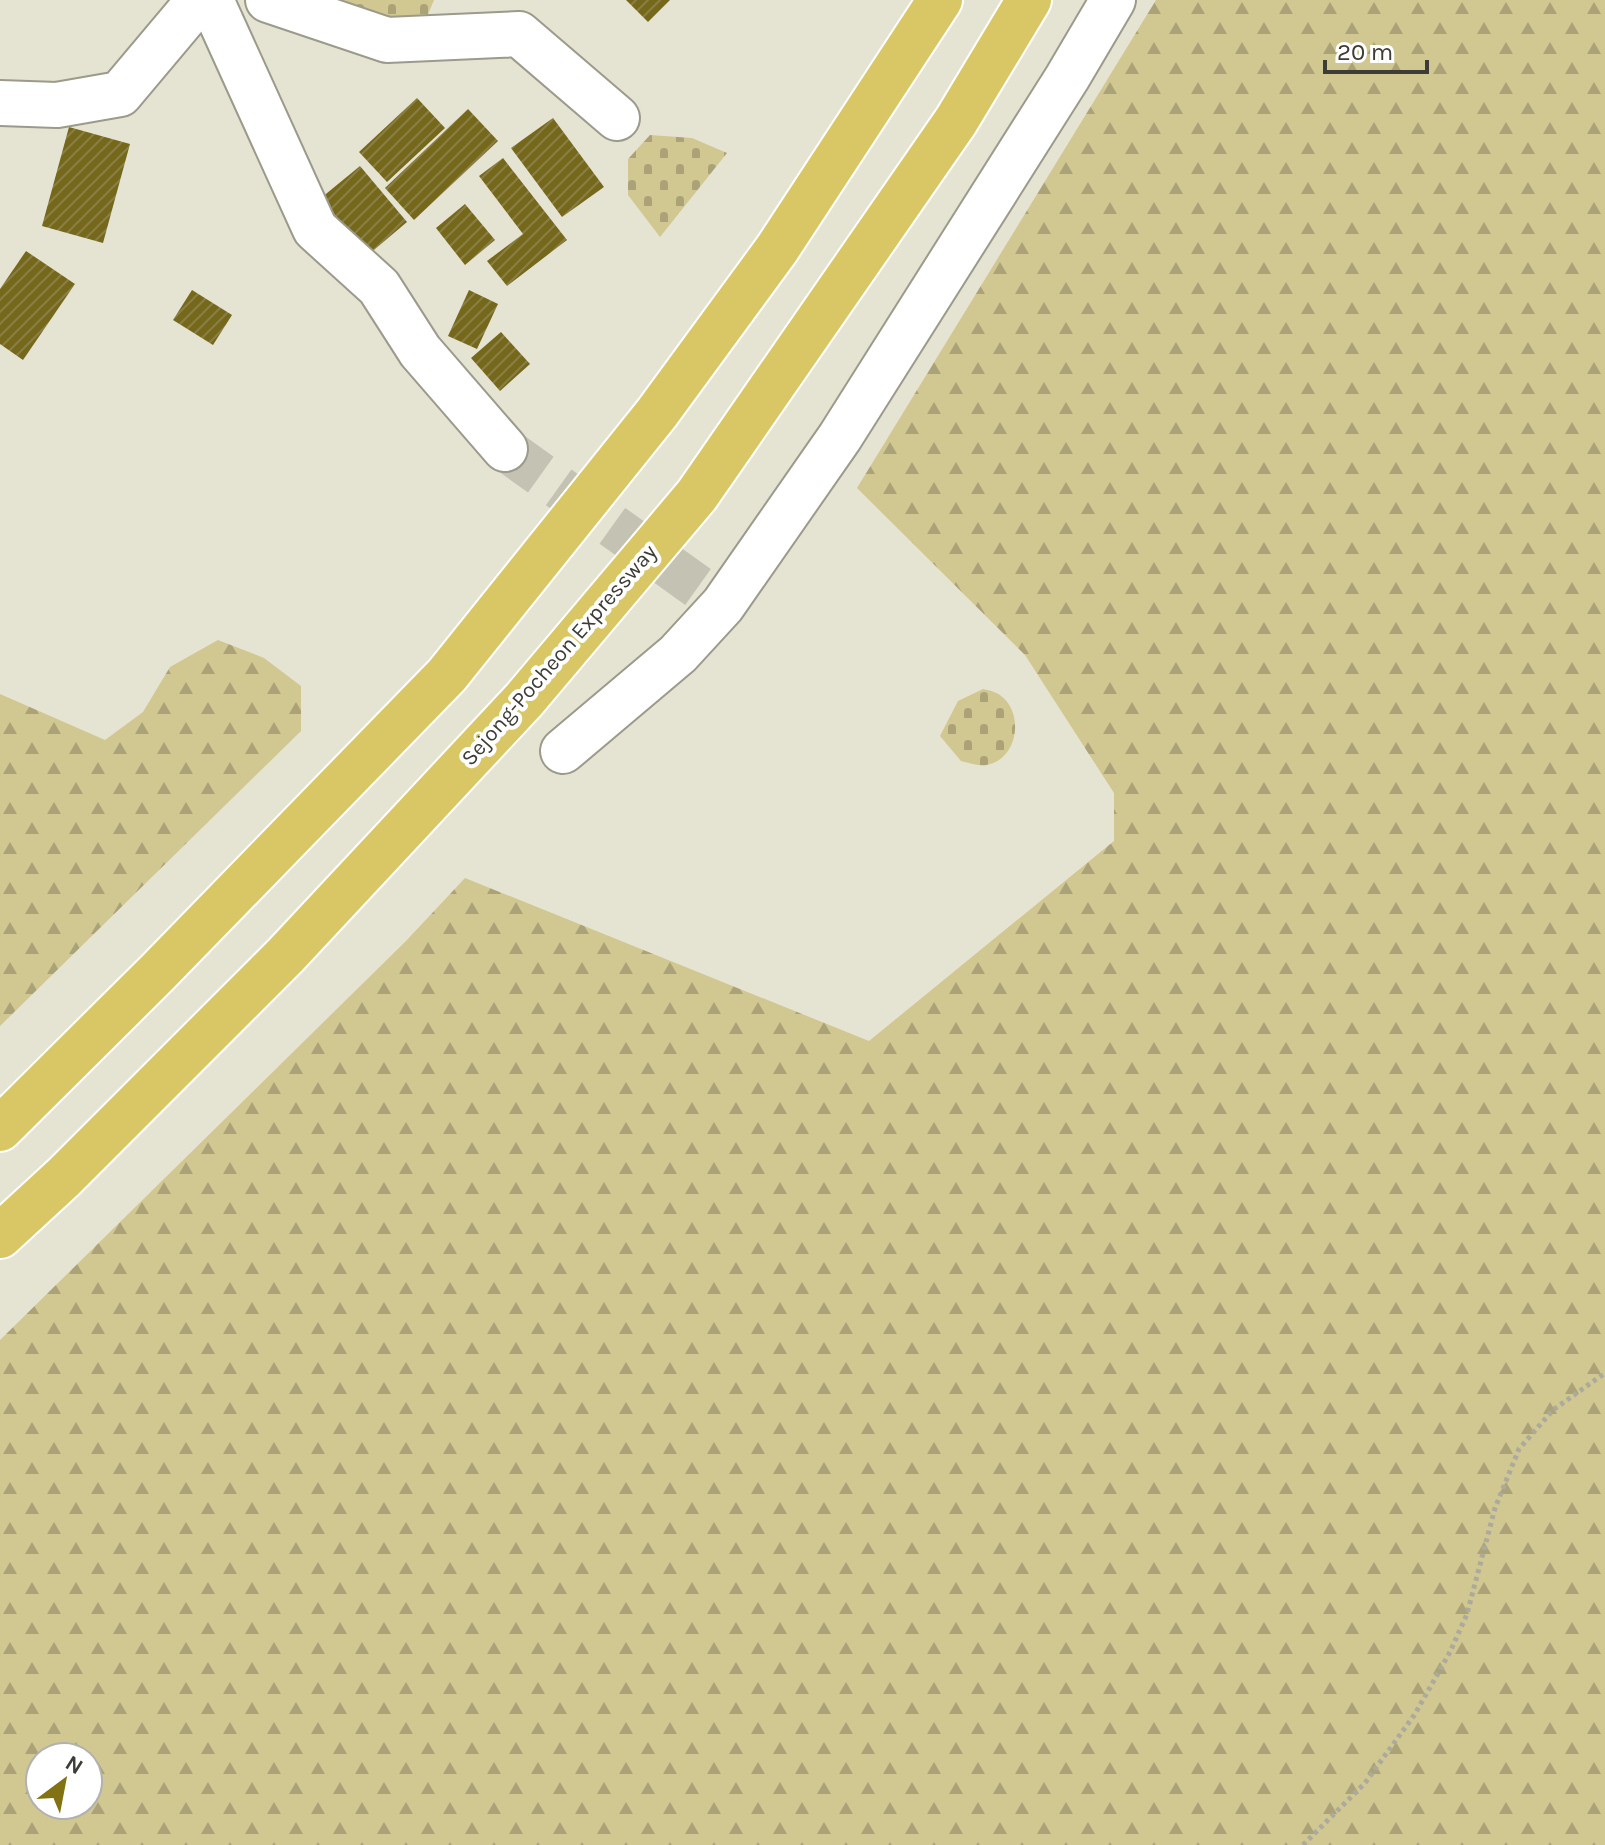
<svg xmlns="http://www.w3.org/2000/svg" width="1605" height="1845" viewBox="0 0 1605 1845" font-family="Karla,sans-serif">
<defs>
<pattern id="forest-firs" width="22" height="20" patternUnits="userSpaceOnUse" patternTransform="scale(2)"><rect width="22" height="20" fill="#d1c791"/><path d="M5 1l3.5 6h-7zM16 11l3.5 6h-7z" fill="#aba377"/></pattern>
<pattern id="cemetery-stones" width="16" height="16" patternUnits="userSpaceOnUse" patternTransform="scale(2)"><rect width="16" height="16" fill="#d1c791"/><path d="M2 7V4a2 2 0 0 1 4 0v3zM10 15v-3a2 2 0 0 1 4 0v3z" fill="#aba377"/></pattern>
<pattern id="building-hatch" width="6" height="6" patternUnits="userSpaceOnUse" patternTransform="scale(2)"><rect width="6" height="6" fill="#75681b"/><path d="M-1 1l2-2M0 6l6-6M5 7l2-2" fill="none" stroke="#897f45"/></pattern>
</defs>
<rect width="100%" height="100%" fill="#e5e3d2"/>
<g fill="url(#forest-firs)" fill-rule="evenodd">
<path d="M1156,0H1605V1845H0V1340L406,941L465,878L869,1041L1114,841V793L1025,655L857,488ZM88,1757V1805H40V1757Z"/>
<path d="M218,640L264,658L301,686V731L0,1026V694L105,740L143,712L170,667Z"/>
</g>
<g fill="url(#cemetery-stones)">
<path d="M312,0H434L426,19L405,29Z"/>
<path d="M650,135L692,138L727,153L660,237L628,195V159Z"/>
<path d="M983,689C988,690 996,692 1000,695C1025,713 1018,760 986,765C979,766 969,763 961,761L940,736L958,701Z"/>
</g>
<g fill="url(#building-hatch)">
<path d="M626,0H670L648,22Z"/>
<path d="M417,98L445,128L387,182L359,152Z"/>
<path d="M468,109L498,141L414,220L385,188Z"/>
<path d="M553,118L604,187L562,217L511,148Z"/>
<path d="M69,127L130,144L103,243L42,226Z"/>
<path d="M503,158L567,240L507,286L487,261L523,234L479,176Z"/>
<path d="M360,166L407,222L368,255L321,198Z"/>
<path d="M465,204L495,240L465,265L436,228Z"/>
<path d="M26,251L75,284L23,360L0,344V289Z"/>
<path d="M192,290L232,315L213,345L173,320Z"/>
<path d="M469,290L498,304L477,349L448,336Z"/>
<path d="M501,332L530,364L500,391L471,358Z"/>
</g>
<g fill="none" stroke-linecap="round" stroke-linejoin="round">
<path stroke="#c3c2b3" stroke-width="44" stroke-dasharray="44 22" stroke-linecap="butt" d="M505,449L698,587"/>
<defs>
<g id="minor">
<path d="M211,0L315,229L379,287L420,351L505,449"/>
<path d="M268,0L387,40L519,34L617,118"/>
<path d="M0,103L57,105L120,94L199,0"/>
<path d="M563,751L678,654L723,605L840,437L1067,78L1113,0"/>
</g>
<g id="highway">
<path d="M0,1129L158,972L447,675L657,413L777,249L940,0"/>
<path d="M0,1236L64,1177L286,955L524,700L697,495L956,121L1029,0"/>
</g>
</defs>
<use href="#minor" stroke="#9c9a8a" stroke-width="48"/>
<use href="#highway" stroke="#fff" stroke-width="48"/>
<path stroke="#acaa9d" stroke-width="5" stroke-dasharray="4 4" stroke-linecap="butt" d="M1303,1845L1365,1783L1415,1714L1450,1652L1467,1614L1495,1508L1519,1449L1553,1410L1605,1373"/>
<use href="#minor" stroke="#fff" stroke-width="44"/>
<use href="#highway" stroke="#d9c766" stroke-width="44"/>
</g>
<g text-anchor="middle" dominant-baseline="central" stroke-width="8" stroke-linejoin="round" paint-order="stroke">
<g font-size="22" fill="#3d3c36" stroke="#fff">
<text transform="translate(559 655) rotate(-49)">Sejong-Pocheon Expressway</text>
</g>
</g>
<g transform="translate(64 1781) rotate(32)"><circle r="38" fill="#ffffff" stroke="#b1b1af" stroke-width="2"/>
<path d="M0-6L14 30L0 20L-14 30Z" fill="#827213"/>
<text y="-12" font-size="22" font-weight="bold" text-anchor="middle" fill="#3d3c36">N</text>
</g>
<path d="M1325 60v12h102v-12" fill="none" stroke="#3d3c36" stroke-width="4"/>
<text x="1337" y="60" font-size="24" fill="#3d3c36" stroke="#ffffff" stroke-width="6" paint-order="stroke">20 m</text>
</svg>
